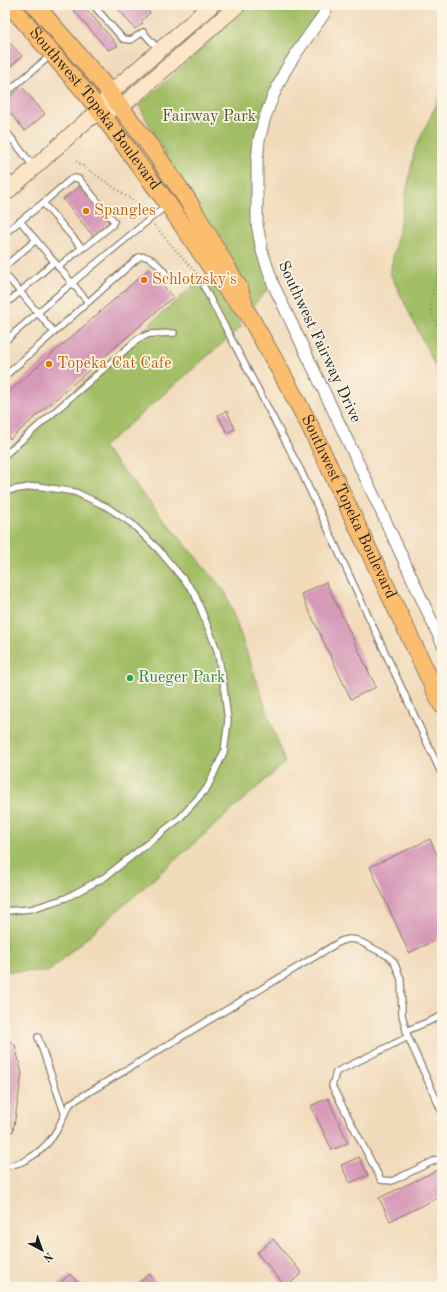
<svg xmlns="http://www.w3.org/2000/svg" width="447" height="1292" viewBox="0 0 447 1292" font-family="'Old Standard TT',serif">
<rect width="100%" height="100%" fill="#fcf5e5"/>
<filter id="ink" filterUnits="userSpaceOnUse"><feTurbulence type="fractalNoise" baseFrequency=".025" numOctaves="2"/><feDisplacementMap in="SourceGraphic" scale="8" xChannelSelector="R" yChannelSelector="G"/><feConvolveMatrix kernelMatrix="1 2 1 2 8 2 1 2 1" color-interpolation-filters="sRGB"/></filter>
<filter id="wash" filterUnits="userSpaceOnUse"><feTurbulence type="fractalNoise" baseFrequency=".012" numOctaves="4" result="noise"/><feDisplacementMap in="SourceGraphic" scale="16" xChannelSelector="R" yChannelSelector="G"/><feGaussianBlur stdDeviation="0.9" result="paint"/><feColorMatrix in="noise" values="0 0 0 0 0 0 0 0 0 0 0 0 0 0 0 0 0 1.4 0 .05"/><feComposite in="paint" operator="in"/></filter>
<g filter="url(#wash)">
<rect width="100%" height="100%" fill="#f1daba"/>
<g fill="#a2be65" stroke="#5f6d40">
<path d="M251,5H328L285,71L259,140L257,224L273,284L247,312L139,105Z"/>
<path d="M442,93V380L390,273L415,149Z"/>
<path d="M208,273L242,326L103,447L226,593L285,763L48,972L5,971V452Z"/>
</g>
<g id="blocks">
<g fill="#d69ab8">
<path d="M69,5H83L118,46L108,50Z"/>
<path d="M115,5H143L150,13L141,21L143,23L135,29Z"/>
<path d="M5,38L22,56L5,72Z"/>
<path d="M22,87L45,114L25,131L5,107V101Z"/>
<path d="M80,186L109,222L93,236L63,199Z"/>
<path d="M149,269L173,297L10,439L5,433V395Z"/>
<path d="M227,411L235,429L227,433L218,415Z"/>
<path d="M326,582L376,687L351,699L301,594Z"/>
<path d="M430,839L442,867V937L409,953L370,867Z"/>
<path d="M5,1037L15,1045L22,1074L13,1132L5,1131Z"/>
<path d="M328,1098L348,1143L332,1150L311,1106Z"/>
<path d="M359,1157L368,1175L350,1183L341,1165Z"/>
<path d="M442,1168V1196L390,1221L379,1198Z"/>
<path d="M273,1239L302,1273L286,1287L257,1253Z"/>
<path d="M70,1274L82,1287H56Z"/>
<path d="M149,1274L160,1287H134Z"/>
</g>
</g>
</g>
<g filter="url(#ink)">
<use href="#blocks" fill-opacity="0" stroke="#867b6b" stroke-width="1"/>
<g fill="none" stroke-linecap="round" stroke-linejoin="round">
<defs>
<g id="lane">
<path d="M93,5L123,39L131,40L143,32L159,50"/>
<path d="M5,94L51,55"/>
<path d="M5,130L33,166"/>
<path d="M5,174L14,184"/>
<path d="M43,203L71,179L74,178L79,179L114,221L112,225L85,247L82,248"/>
<path d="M20,221L88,302"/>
<path d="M5,233L43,203L82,248L58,267"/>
<path d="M5,266L36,240"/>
<path d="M5,274L54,332"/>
<path d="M204,287L300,469L442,775"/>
<path d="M5,305L54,262"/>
<path d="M5,341L72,283L167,205"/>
<path d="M5,376L139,257C152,253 163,271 171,280"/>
<path d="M5,455L139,338L150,334L174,333"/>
<path d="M5,491L37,486L75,492L107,507L131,523L158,549L194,592L217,650L223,680L228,721L224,752L207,788L180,818L105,877L66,898L31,909L5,911"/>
<path d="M406,1031L442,1016"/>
<path d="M38,1037L64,1112"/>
<path d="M408,1037L336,1072L332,1086L381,1180L392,1181L442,1157"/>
<path d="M5,1166C26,1165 47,1148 57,1130C62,1121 65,1111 71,1103L341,941L349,939L357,940L388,956L394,962L401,979L402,1015L408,1037L442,1112"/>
</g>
<path id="street" d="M328,5L324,14L297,52L285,71L274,94L265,117L259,140L257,162V224L262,251L273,284L381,511L442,643"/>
<g id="secondary">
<path d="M104,103L110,93L212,5"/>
<path d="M5,194L86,121L100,111L121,107L238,5"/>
</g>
<g id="primary">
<path id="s1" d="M10,5L86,93L168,204L223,285L247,312L281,372L309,424L442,705"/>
<path d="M35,5L100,80L155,153L187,199L239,288L244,304"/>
</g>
</defs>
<use href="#lane" stroke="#867b6b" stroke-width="8"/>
<use href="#street" stroke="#867b6b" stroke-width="13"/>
<use href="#secondary" stroke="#867b6b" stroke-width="17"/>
<use href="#primary" stroke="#867b6b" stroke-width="19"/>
<g stroke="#867b6b" stroke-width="2" stroke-dasharray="1 3" stroke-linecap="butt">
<path d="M76,161L139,205L145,214"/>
<path d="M154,225L203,281"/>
<path d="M442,259L430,304L432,315L442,333"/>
</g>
<use href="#lane" stroke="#fff" stroke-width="5.5"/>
<use href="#street" stroke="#fff" stroke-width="11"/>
<use href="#secondary" stroke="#fde5c5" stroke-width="15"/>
<use href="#primary" stroke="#fbbd6e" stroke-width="17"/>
</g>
</g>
<g fill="#e8710a" stroke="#fcf5e5" stroke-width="1.5">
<circle cx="86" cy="211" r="4"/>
<circle cx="144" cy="280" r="4"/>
<circle cx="49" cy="364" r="4"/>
</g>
<circle fill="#2e9e5b" stroke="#fcf5e5" stroke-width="1.5" cx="130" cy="678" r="4"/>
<g text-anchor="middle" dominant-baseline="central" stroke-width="3.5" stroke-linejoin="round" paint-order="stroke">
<g font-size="16" fill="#1c1c1c" stroke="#fcf5e5">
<text stroke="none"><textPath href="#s1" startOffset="134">Southwest Topeka Boulevard</textPath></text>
<text transform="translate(319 342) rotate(65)">Southwest Fairway Drive</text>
<text stroke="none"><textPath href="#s1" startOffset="608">Southwest Topeka Boulevard</textPath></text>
</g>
<g font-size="16" fill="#4b5536" stroke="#fcf5e5">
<text x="209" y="117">Fairway Park</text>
</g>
<g font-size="16" fill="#c56008" stroke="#fcf5e5" text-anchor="start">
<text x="94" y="211">Spangles</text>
<text x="152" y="280">Schlotzsky's</text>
<text x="57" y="364">Topeka Cat Cafe</text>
</g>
<g font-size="16" fill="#27864d" stroke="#fcf5e5" text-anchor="start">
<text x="138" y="678">Rueger Park</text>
</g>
</g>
<rect width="447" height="1292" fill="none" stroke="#fcf5e5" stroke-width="20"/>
<g transform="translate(42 1250) rotate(139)" stroke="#fcf5e5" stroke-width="3" paint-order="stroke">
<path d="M0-3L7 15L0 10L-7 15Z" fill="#1c1c1c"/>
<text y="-6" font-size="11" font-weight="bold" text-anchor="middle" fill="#1c1c1c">N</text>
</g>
</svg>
